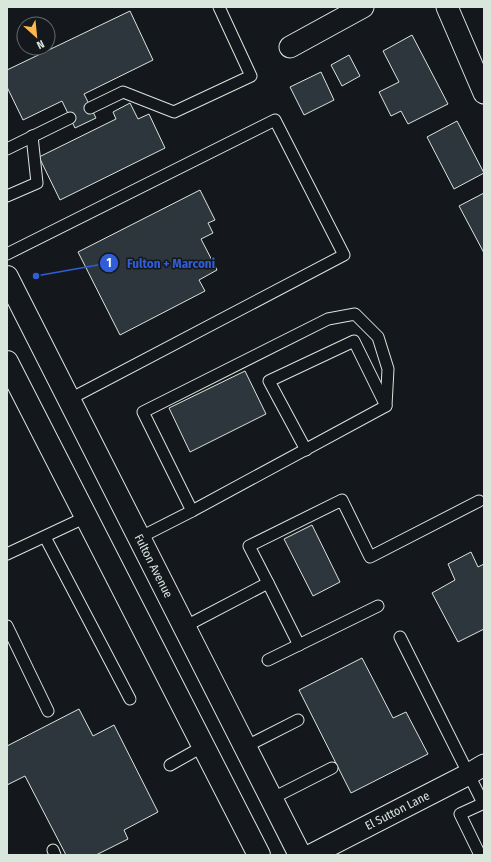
<svg xmlns="http://www.w3.org/2000/svg" width="491" height="862" viewBox="0 0 491 862" font-family="'Fira Sans Condensed',sans-serif">
<rect width="100%" height="100%" fill="#14181c"/>
<g fill="#2c363c" stroke="#d8e6dc">
<path d="M130,11L153,60L84,94L96,118L75,128L62,101L23,120L7,87V70Z"/>
<path d="M412,35L448,104L408,124L401,111L391,116L379,92L399,82L383,51Z"/>
<path d="M349,55L360,76L342,86L331,65Z"/>
<path d="M321,72L334,100L304,115L290,87Z"/>
<path d="M130,103L138,119L149,114L165,148L60,200L39,157L116,119L113,112Z"/>
<path d="M457,121L484,173L454,189L427,137Z"/>
<path d="M200,190L215,220L208,223L213,233L201,239L217,270L199,280L205,291L120,335L78,252Z"/>
<path d="M484,193V253L459,206Z"/>
<path d="M245,371L266,414L190,452L169,408Z"/>
<path d="M312,525L340,582L313,596L284,539Z"/>
<path d="M471,552L478,567L484,564V629L458,642L432,593L455,580L448,564Z"/>
<path d="M362,658L393,718L406,712L428,754L351,793L299,690Z"/>
<path d="M79,709L93,736L114,725L158,812L124,830L128,839L96,855H66L25,776L7,785V746Z"/>
</g>
<g fill="none" stroke-linecap="round" stroke-linejoin="round">
<defs>
<g id="service">
<path d="M90,108L123,92L174,112L251,76L219,7"/>
<path d="M7,149L70,118"/>
<path d="M7,196L37,183L32,136"/>
<path d="M7,254L275,120L344,255L68,400"/>
<path d="M306,450L269,381L354,341L385,404"/>
<path d="M192,511L143,412L328,319L355,314L378,337L388,369L386,406"/>
<path d="M45,537L130,699"/>
<path d="M139,538L192,511L386,406"/>
<path d="M7,554L86,517"/>
<path d="M268,583L299,645"/>
<path d="M7,626L48,711"/>
<path d="M184,627L268,583L249,546L342,500L370,557L479,501"/>
<path d="M400,637L483,803"/>
<path d="M268,660L378,606"/>
<path d="M245,747L298,720"/>
<path d="M170,765L202,747"/>
<path d="M271,799L332,768"/>
<path d="M53,850L55,855"/>
<path d="M480,855L460,814L484,803"/>
</g>
<g id="minor">
<path d="M447,7L484,93"/>
<path d="M290,47L363,7"/>
<path id="s1" d="M311,855L469,774L484,765"/>
</g>
<g id="secondary">
<path id="s2" d="M7,277L300,855"/>
<path d="M7,362L259,855"/>
</g>
</defs>
<use href="#service" stroke="#d8e6dc" stroke-width="13"/>
<use href="#minor" stroke="#d8e6dc" stroke-width="23"/>
<use href="#secondary" stroke="#d8e6dc" stroke-width="24"/>
<use href="#service" stroke="#14181c" stroke-width="11"/>
<use href="#minor" stroke="#14181c" stroke-width="21"/>
<use href="#secondary" stroke="#14181c" stroke-width="22"/>
</g>
<g text-anchor="middle" dominant-baseline="central" stroke-width="3" stroke-linejoin="round" paint-order="stroke">
<g font-size="12" fill="#d8e6dc" stroke="#14181c">
<text stroke="none"><textPath href="#s2" startOffset="324">Fulton Avenue</textPath></text>
<text stroke="none"><textPath href="#s1" startOffset="97">El Sutton Lane</textPath></text>
</g>
</g>
<path fill="none" stroke="#305dd8" stroke-width="1.5" d="M36 276L109 263"/>
<g fill="#305dd8" stroke="#14181c" stroke-width="1.5">
<circle cx="36" cy="276" r="4"/>
<circle cx="109" cy="263" r="10"/>
</g>
<g font-size="12" text-anchor="middle" font-weight="bold" fill="#fff">
<text x="109" y="267">1</text>
</g>
<g font-size="13" text-anchor="middle" font-weight="bold" fill="#305dd8" stroke="#14181c" stroke-width="3" stroke-linejoin="round" paint-order="stroke">
<text x="171" y="268">Fulton + Marconi</text>
</g>
<rect width="491" height="862" fill="none" stroke="#d8e6dc" stroke-width="16"/>
<g transform="translate(36 36) rotate(153)"><circle r="19" fill="#14181c" stroke="#626a69"/>
<path d="M0-3L7 15L0 10L-7 15Z" fill="#ffb74d"/>
<text y="-6" font-size="11" font-weight="bold" text-anchor="middle" fill="#d8e6dc">N</text>
</g>
</svg>
